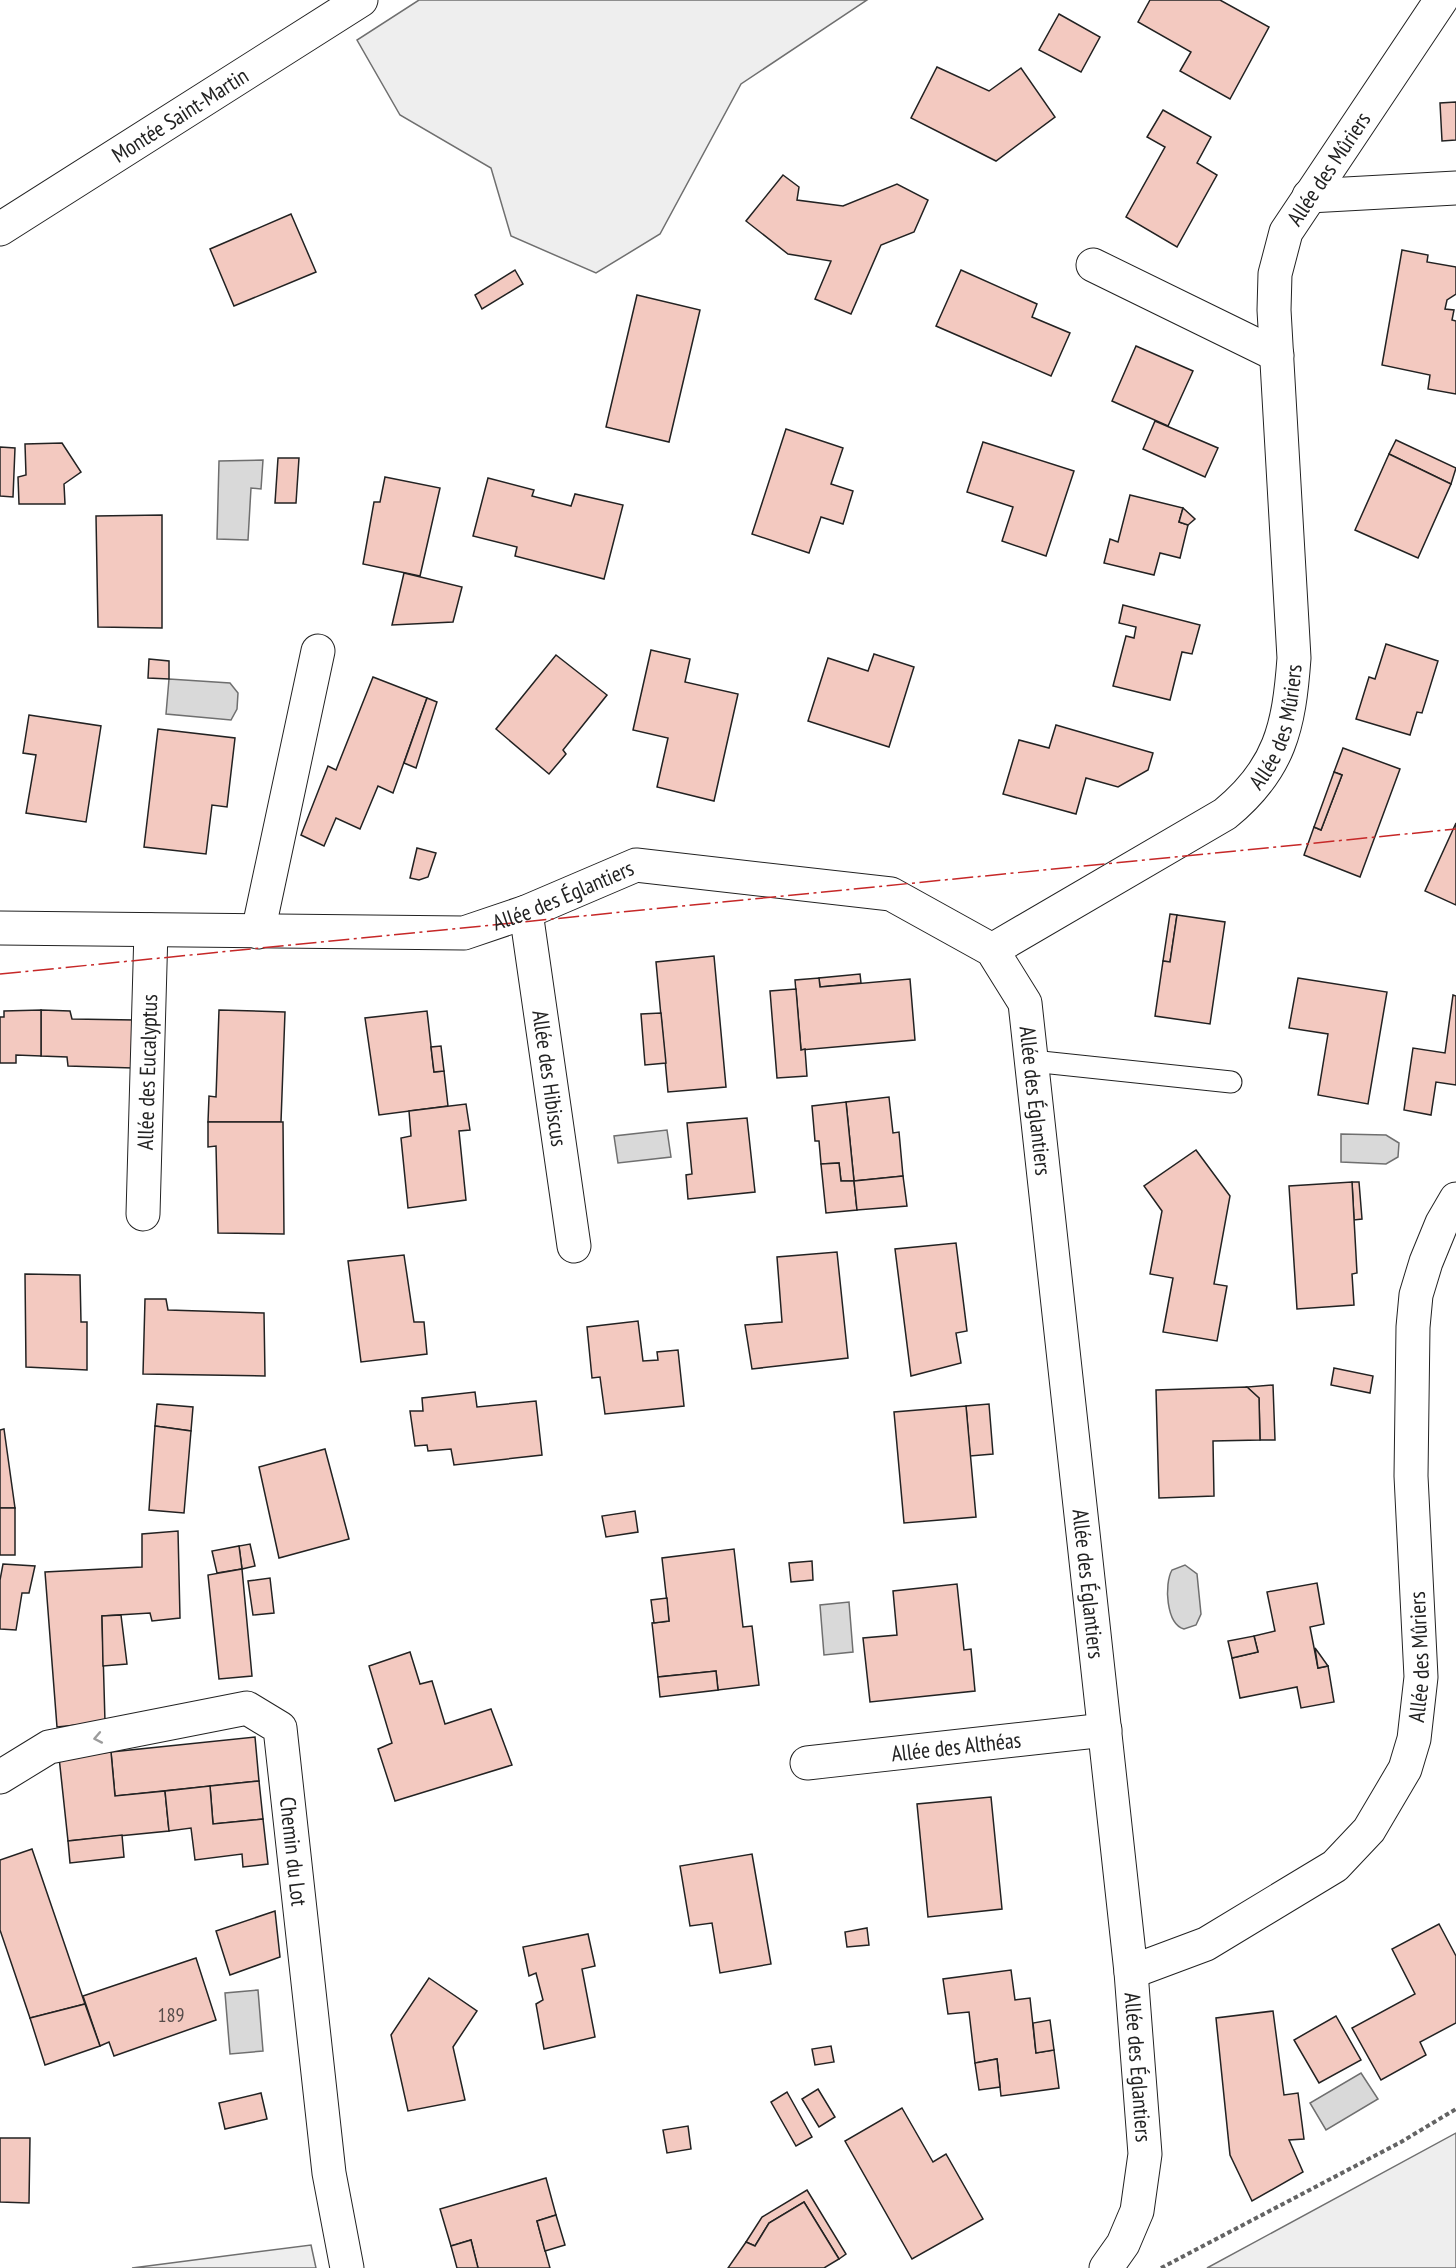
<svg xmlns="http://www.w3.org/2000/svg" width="1456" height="2268" viewBox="0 0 1456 2268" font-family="'PT Sans Narrow',sans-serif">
<rect width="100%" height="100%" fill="#fff"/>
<g fill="#eee" stroke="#6f6f6f" stroke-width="1.5">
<path d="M419,0H867L741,84L660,234L596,273L511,236L491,168L400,115L357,40Z"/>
<path d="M1456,2133V2268H1207Z"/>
<path d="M311,2245L316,2268H132Z"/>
</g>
<g fill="#d9d9d9" stroke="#6f6f6f" stroke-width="1.5">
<path d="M263,460L261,489L251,488L248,540L217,539L219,461Z"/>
<path d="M169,679L230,683L238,693L237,709L231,720L166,714Z"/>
<path d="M667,1130L671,1157L618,1163L614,1136Z"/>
<path d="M1341,1134L1386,1135L1399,1143L1398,1157L1386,1164L1341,1162Z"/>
<path d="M1185,1565L1197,1574L1201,1614L1196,1625L1184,1629C1166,1624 1164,1584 1172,1570Z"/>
<path d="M849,1602L853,1652L824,1655L820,1605Z"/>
<path d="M258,1990L263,2051L230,2054L225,1993Z"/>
<path d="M1361,2073L1378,2099L1326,2130L1310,2103Z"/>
</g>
<g fill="#f3c9c0" stroke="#222" stroke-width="1.5">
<path d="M1150,0H1220L1269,27L1230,99L1180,71L1191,52L1138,22Z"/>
<path d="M1059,14L1100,37L1081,72L1039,50Z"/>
<path d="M937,67L989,91L1021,68L1055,117L996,161L911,118Z"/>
<path d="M1456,102V140L1442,141L1440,103Z"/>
<path d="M1163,110L1211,137L1197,163L1217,175L1177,247L1126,217L1165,147L1147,137Z"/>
<path d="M783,175L799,187L797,200L843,206L897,184L928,200L914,232L881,245L851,314L815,299L831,261L788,254L746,221Z"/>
<path d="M291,214L316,272L234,306L210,249Z"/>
<path d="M1402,250L1428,255L1427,262L1456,267V294L1447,300L1445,309L1454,310L1452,320L1456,321V394L1428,389L1430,375L1382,365Z"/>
<path d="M515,270L523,284L482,309L475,295Z"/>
<path d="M961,270L1037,304L1032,317L1070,333L1051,376L936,326Z"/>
<path d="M637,295L700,310L669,442L606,427Z"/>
<path d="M1136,346L1193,371L1168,426L1112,401Z"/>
<path d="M1155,421L1218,448L1205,477L1143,449Z"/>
<path d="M786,429L843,448L831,484L853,491L843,524L821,517L809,553L752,534Z"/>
<path d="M1396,440L1456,468L1451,484L1389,454Z"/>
<path d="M983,442L1074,471L1046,556L1002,541L1013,507L967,492Z"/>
<path d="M62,443L81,472L64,484L65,504H19L18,477L26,475L25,444Z"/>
<path d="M0,447L15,448L13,497L0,496Z"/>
<path d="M1389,454L1451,484L1418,558L1355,530Z"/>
<path d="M278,458H299L296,503H275Z"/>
<path d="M385,477L440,488L420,576L363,564L374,502H380Z"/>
<path d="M488,478L534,490L532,496L571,506L575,494L623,505L604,579L515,556L517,547L473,536Z"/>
<path d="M1130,495L1183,508L1179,522L1188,525L1180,558L1160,553L1154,575L1104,563L1110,539L1118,542Z"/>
<path d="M1183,508L1195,519L1188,525L1179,522Z"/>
<path d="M162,515V628L98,627L96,516Z"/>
<path d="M404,573L462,587L453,622L392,625Z"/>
<path d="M1123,605L1200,625L1192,654L1182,652L1170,700L1113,686L1126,636L1134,638L1136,627L1119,623Z"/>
<path d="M1386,644L1438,661L1422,713L1417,712L1410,735L1356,719L1369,677L1375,679Z"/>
<path d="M651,650L690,659L685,682L738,694L714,801L657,787L668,738L633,730Z"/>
<path d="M874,654L914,667L889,747L808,721L828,658L868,671Z"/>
<path d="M556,655L607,695L563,750L566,754L549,774L496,729Z"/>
<path d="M149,659L169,661V679L148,678Z"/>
<path d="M373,677L427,698L393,793L378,786L360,829L336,818L324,846L301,835L328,766L336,770Z"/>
<path d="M427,698L437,702L416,768L404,763Z"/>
<path d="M29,715L101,726L86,822L26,813L36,755L23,753Z"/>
<path d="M1056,725L1153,753L1148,770L1118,787L1086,778L1076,814L1003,794L1019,740L1049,748Z"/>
<path d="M158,729L235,738L227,807L212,805L206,854L144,847Z"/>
<path d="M1343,748L1400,769L1360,877L1304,855L1314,827L1321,830L1342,775L1334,772Z"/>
<path d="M1334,772L1342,775L1321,830L1314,827Z"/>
<path d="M1456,823V905L1425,891Z"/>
<path d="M417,848L436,853L428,877L419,880L410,878Z"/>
<path d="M1170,914L1177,915L1170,962L1163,961Z"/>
<path d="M1177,915L1225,922L1210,1024L1155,1016L1163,961L1170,962Z"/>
<path d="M714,956L726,1087L668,1092L656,962Z"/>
<path d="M860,974L861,983L820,987L819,978Z"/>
<path d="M819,978L820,987L910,979L915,1040L801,1050L795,980Z"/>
<path d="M1298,978L1387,992L1368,1104L1318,1095L1328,1034L1289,1028Z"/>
<path d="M796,989L801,1050L805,1049L807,1076L777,1078L770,991Z"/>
<path d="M1453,995L1456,996V1085L1436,1082L1431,1115L1404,1110L1413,1048L1445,1053Z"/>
<path d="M41,1010L70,1011L72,1019L135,1020L133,1068L68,1066L67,1057L41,1056Z"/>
<path d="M41,1010V1056L16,1055V1063H0V1017H4V1011Z"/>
<path d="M219,1010L285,1012L281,1122H208L209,1096L216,1097Z"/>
<path d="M427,1011L434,1072L444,1071L448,1106L379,1115L365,1018Z"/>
<path d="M661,1013L666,1063L645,1065L641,1014Z"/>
<path d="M441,1046L444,1071L434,1072L431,1047Z"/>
<path d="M889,1097L893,1133L899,1132L903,1176L854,1181L846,1102Z"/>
<path d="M846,1102L854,1181H841L839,1163L821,1164L819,1141H815L812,1106Z"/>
<path d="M466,1104L470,1130L459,1131L466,1200L408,1208L401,1138L411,1136L409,1111Z"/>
<path d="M747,1118L755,1192L688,1199L686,1175L692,1174L687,1123Z"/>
<path d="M208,1122H283L284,1234L218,1233L216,1146L208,1147Z"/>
<path d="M1196,1150L1230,1196L1214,1284L1227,1286L1217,1341L1163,1332L1173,1278L1150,1274L1162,1211L1144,1186Z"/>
<path d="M839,1163L841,1181H854L857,1210L826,1213L821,1164Z"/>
<path d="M903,1176L907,1206L857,1210L854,1181Z"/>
<path d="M1352,1182H1359L1362,1219L1354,1220Z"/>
<path d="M1352,1182L1357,1273L1352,1274L1354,1305L1297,1309L1289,1186Z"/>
<path d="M956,1243L967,1331L956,1333L961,1363L911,1376L895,1249Z"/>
<path d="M837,1252L848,1358L752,1369L745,1325L782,1322L777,1257Z"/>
<path d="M404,1255L414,1322H424L427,1354L361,1362L348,1261Z"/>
<path d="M25,1274L80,1275L81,1322H87V1370L26,1367Z"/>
<path d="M145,1299H166L168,1310L264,1313L265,1376L143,1374Z"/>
<path d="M638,1321L643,1361L658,1360L657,1352L678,1350L684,1406L605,1414L600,1377L592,1378L587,1327Z"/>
<path d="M1334,1368L1373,1376L1370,1393L1331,1385Z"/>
<path d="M1273,1385L1275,1440H1260L1259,1398L1247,1387Z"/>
<path d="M1247,1387L1259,1398L1260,1440L1213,1441L1214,1496L1159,1498L1156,1390Z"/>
<path d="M475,1392L477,1407L536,1401L542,1455L454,1465L451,1449L428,1451L427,1445L415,1446L410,1411H423L422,1398Z"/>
<path d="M157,1404L193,1407L191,1431L155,1426Z"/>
<path d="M989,1404L993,1454L970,1456L966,1406Z"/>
<path d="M966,1406L976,1517L904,1523L894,1412Z"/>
<path d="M155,1426L191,1431L184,1513L149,1510Z"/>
<path d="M4,1429L15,1508H0V1430Z"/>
<path d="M325,1449L349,1539L279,1558L259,1467Z"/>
<rect x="0" y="1508" width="15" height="47"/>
<path d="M635,1511L638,1532L606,1537L602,1516Z"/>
<path d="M178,1531L180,1618L152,1621L150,1613L102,1616L105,1722L57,1727L45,1572L142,1567V1534Z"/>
<path d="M250,1544L255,1566L242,1569L239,1546Z"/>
<path d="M239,1546L242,1569L217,1573L212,1551Z"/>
<path d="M734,1549L743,1627L752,1626L759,1685L718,1690L716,1671L658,1677L652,1623L669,1621L662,1558Z"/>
<path d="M812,1561L813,1580L791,1582L789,1563Z"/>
<path d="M3,1564L35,1566L29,1593H22L16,1630L0,1629V1580Z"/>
<path d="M242,1569L252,1676L219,1679L208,1575Z"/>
<path d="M270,1578L274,1613L253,1615L248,1581Z"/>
<path d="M1317,1583L1324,1624L1310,1627L1318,1668L1328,1666L1334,1702L1301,1708L1297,1687L1240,1698L1232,1658L1258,1652L1254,1636L1275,1631L1267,1592Z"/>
<path d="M957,1584L964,1650L971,1649L975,1691L870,1702L863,1638L897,1635L893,1591Z"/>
<path d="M667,1598L669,1621L654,1623L651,1600Z"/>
<path d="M121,1615L127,1664L103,1666L102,1616Z"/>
<path d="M1254,1636L1258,1652L1232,1658L1228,1641Z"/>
<path d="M1315,1648L1318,1652L1328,1666L1318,1668Z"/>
<path d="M410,1652L420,1684L432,1681L445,1724L491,1709L512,1765L395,1801L378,1749L392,1743L369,1666Z"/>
<path d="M716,1671L718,1690L660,1697L658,1677Z"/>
<path d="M255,1737L259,1781L115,1796L111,1752Z"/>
<path d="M111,1752L115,1796L165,1791L169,1831L68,1841L59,1757Z"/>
<path d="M259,1781L263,1819L213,1824L210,1786Z"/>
<path d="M210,1786L213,1824L263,1819L268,1864L243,1867L242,1854L195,1860L191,1828L169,1831L165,1791Z"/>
<path d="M991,1797L1002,1909L928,1917L917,1804Z"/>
<path d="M122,1835L124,1857L70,1863L68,1841Z"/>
<path d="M32,1849L85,2004L30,2018L0,1930V1860Z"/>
<path d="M752,1854L771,1964L720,1973L712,1923L690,1926L680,1866Z"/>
<path d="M275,1911L280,1957L230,1975L216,1931Z"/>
<path d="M1439,1924L1456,1956V2023L1420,2042L1426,2055L1381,2080L1352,2028L1415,1994L1392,1949Z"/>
<path d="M867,1928L869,1945L847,1947L845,1932Z"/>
<path d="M588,1934L595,1966L582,1969L595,2037L544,2049L536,2004L543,2000L536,1973L529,1976L523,1947Z"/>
<path d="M196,1958L216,2020L114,2056L109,2042L100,2046L83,1996Z"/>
<path d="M1011,1970L1015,2000L1030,1998L1036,2053L1054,2050L1059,2088L1001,2096L997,2059L975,2063L969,2012L948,2014L943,1979Z"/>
<path d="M429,1978L477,2011L453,2047L465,2100L408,2111L391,2035Z"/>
<path d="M85,2004L100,2046L45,2065L30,2018Z"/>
<path d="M1273,2011L1284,2095L1298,2093L1304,2139L1289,2140L1303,2172L1252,2201L1230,2155L1216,2018Z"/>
<path d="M1336,2016L1361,2060L1319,2083L1294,2040Z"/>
<path d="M1050,2020L1054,2050L1036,2053L1033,2023Z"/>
<path d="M831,2046L834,2062L815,2065L812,2049Z"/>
<path d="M997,2059L1000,2087L979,2090L975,2063Z"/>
<path d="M818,2089L835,2117L819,2127L802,2099Z"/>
<path d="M787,2092L812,2137L796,2146L771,2102Z"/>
<path d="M261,2093L267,2119L225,2129L219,2103Z"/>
<path d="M902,2108L933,2162L946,2154L983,2219L912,2259L845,2141Z"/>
<path d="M688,2126L691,2149L667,2153L663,2130Z"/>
<path d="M0,2138H30L29,2203L0,2202Z"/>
<path d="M546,2178L556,2215L537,2221L550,2268H478L471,2240L451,2246L440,2209Z"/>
<path d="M807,2190L846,2254L839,2259L804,2202L769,2223L755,2246L746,2242L762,2217Z"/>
<path d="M804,2202L839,2259L824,2268H728L746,2242L755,2246L769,2223Z"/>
<path d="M556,2215L565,2245L545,2251L537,2221Z"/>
<path d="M471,2240L478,2268H457L451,2246Z"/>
</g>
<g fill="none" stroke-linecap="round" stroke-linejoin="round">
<defs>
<path id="service" d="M1032,1061L1231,1082"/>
<g id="minor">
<path d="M1309,196L1456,188"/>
<path id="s1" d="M0,229L361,0"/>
<path d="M1093,265L1277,355"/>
<path id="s2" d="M526,912L574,1246"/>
<path id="s3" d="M0,928L464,933L526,912L636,865L891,894L992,950L1025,1003L1131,1972L1145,2154L1137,2211L1123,2244L1106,2268"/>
<path d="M258,932L318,651"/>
<path id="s4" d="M992,950L1225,814C1280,769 1289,727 1294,658L1274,310L1275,274L1286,232L1441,0"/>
<path id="s5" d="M143,1214L151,930"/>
<path id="s6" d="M807,1763L1105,1730"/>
<path id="s7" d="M0,1777L49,1747L247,1708L280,1728L329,2173L347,2268"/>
<path id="s8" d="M1131,1972L1206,1944L1335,1866L1369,1830L1405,1769L1414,1739L1421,1677L1411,1476L1413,1327L1416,1295L1426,1262L1442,1223L1456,1199"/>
</g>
</defs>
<use href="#service" stroke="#222" stroke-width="23"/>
<use href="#minor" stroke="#222" stroke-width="35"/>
<path stroke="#646464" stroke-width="4" stroke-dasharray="4.5 3" stroke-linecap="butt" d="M1161,2268L1401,2142L1456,2109"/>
<use href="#service" stroke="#fff" stroke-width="21"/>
<use href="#minor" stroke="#fff" stroke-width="33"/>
<path stroke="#c62828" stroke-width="1.5" stroke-dasharray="21 4.5 3 4.5" stroke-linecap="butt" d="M0,974L1456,829"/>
</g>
<defs><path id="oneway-chevron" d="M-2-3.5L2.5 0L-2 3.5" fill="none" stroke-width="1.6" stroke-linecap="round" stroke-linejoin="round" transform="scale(1.5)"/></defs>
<use stroke="#9c9c9c" href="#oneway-chevron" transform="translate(98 1738) rotate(169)"/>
<g text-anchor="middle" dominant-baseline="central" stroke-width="4.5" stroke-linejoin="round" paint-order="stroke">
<g font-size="20" fill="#564c4a">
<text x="171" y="2015">189</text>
</g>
<g font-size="22" fill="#222" stroke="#fff">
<text stroke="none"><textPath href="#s1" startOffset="213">Montée Saint-Martin</textPath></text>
<text stroke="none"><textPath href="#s4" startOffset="951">Allée des Mûriers</textPath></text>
<text stroke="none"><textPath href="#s4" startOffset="375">Allée des Mûriers</textPath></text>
<text stroke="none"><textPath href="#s3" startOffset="570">Allée des Églantiers</textPath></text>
<text stroke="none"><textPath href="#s5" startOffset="142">Allée des Eucalyptus</textPath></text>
<text stroke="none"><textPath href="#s2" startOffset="168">Allée des Hibiscus</textPath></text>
<text stroke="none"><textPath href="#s3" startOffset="1182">Allée des Églantiers</textPath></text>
<text stroke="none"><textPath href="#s3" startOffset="1668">Allée des Églantiers</textPath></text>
<text stroke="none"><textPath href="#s8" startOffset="465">Allée des Mûriers</textPath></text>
<text stroke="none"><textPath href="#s6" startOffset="150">Allée des Althéas</textPath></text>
<text stroke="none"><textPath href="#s7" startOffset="422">Chemin du Lot</textPath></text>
<text stroke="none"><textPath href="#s3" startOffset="2154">Allée des Églantiers</textPath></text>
</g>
</g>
</svg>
